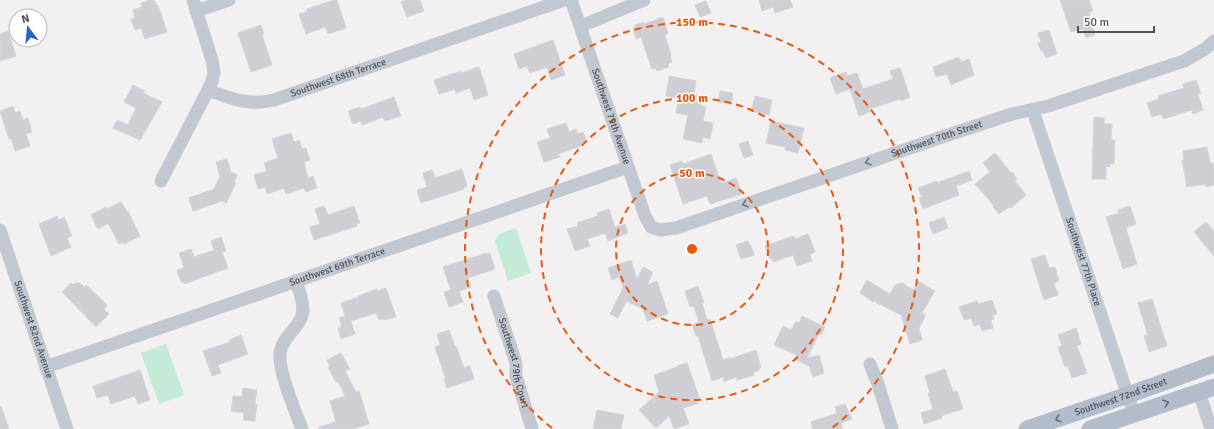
<svg xmlns="http://www.w3.org/2000/svg" width="1214" height="429" viewBox="0 0 1214 429" font-family="Signika,sans-serif">
<rect width="100%" height="100%" fill="#f2f0f0"/>
<g fill="#c3ebd7">
<path d="M516,228L531,273L508,281L495,241L499,234Z"/>
<path d="M166,344L184,395L159,404L141,353Z"/>
</g>
<g fill="#ceced4" stroke="#d4d5da">
<path d="M149,0H154L156,5H158L167,32L145,39L141,28L135,30L131,19L135,18L133,10L142,7L141,3Z"/>
<path d="M334,0H337L346,28L328,34L325,27L306,34L299,14L307,12V9Z"/>
<path d="M406,0H420L424,11L407,17L401,2Z"/>
<path d="M759,0H790L793,7L775,13L773,7L762,11Z"/>
<path d="M1060,0H1089L1093,11L1089,12L1095,35L1086,38L1083,29L1071,32Z"/>
<path d="M706,1L711,13L700,17L695,5Z"/>
<path d="M663,17L668,33L665,35L671,55L670,56L672,62L668,64L669,67L657,71L656,68L652,69L641,37L636,39L633,28L636,27L635,25L644,22V24Z"/>
<path d="M261,25L264,34L262,35L272,65L251,72L238,33Z"/>
<path d="M1049,30L1057,54L1046,58L1043,50L1041,51L1038,43L1041,42L1038,33Z"/>
<path d="M8,31L16,56L0,61V34Z"/>
<path d="M553,40L565,75L551,80L547,67L530,73L527,66L519,69L514,54Z"/>
<path d="M959,57L961,62L969,59L974,75L951,85L947,74L936,77L933,67Z"/>
<path d="M479,67L488,95L474,100L470,88L456,93L455,89L439,94L434,80L461,71L462,73Z"/>
<path d="M900,68L910,97L901,101L900,99L869,109L870,112L859,116L850,89L836,94L830,78L846,72L847,76L857,73L863,89L893,79L890,71Z"/>
<path d="M669,76L696,81L694,94L703,96L701,106L706,107L703,121L713,123L710,139L703,137L702,143L683,139L688,115L676,113L679,98L666,96Z"/>
<path d="M1196,80L1201,94H1198L1203,110L1193,114L1192,110L1163,119L1161,114L1152,117L1147,103L1159,99L1158,96L1184,88L1183,84Z"/>
<path d="M133,85L145,91L143,93L162,102L140,140L113,128L117,120L128,125L136,108L124,102Z"/>
<path d="M720,91L733,93L731,104L718,102Z"/>
<path d="M755,96L772,100L769,115L751,111Z"/>
<path d="M394,97L401,116L385,121L383,117L362,125L361,121L353,124L348,111L360,107L361,109Z"/>
<path d="M13,106L15,113L20,111L23,120L28,118L32,132L26,134L30,146L15,151L11,138L9,139L0,111Z"/>
<path d="M1094,117L1104,118V124H1112L1111,140H1115L1114,164H1110V167L1106,166V179H1092Z"/>
<path d="M771,121L804,128L798,153L785,150L786,147L766,143Z"/>
<path d="M566,123L569,132L576,129L577,134L583,132L587,142L584,143V145L558,154L560,157L544,162L537,142L550,138L547,129Z"/>
<path d="M291,133L294,142L299,140L302,149L306,148L310,160L304,162L308,178L313,176L317,188L306,192L304,188L286,194L284,188L267,194L265,187L258,189L254,175L267,171L264,163L278,158L272,139Z"/>
<path d="M748,141L753,155L744,158L739,144Z"/>
<path d="M1207,147L1210,163H1213L1214,169V185L1206,187V184L1187,187L1182,160H1184L1183,151Z"/>
<path d="M995,153L1011,173L1012,172L1017,179L1015,181L1026,195L1011,208L1009,207L999,214L993,207L994,206L975,184L990,172L983,163Z"/>
<path d="M711,154L721,183L736,178L742,194L710,204L707,196L683,204L670,165L682,161L683,164Z"/>
<path d="M227,159L231,172L237,175L234,182L236,183L226,203L222,201L193,211L189,198L214,189L220,176L216,162Z"/>
<path d="M462,169L467,186L464,187V189L421,203L417,190L427,187L423,173L432,170L435,178Z"/>
<path d="M969,171L972,180L956,186L959,195L923,209L919,198L922,197L918,188L937,181V183Z"/>
<path d="M121,202L127,212L128,211L140,236L124,244L123,242L119,244L108,223L98,229L91,215L106,207L107,209Z"/>
<path d="M324,206L328,215L354,206L360,223L356,224L357,226L314,240L310,227L320,224L315,209Z"/>
<path d="M1130,206L1136,224L1126,228L1137,264L1123,269L1106,217L1119,213L1118,210Z"/>
<path d="M609,209L615,227L625,224L628,233L608,241L605,233L587,239L590,246L575,251L567,229L578,226L577,223L598,216L597,213Z"/>
<path d="M57,216L59,220L64,217L72,236L67,238L71,247L51,256L39,224Z"/>
<path d="M944,217L948,228L933,234L929,223Z"/>
<path d="M1206,222L1214,231V256L1194,232Z"/>
<path d="M808,234L815,252L810,254L812,261L797,266L793,255L773,262L772,258L770,259L765,246L794,236L795,239Z"/>
<path d="M221,237L226,251L222,252L228,268L184,284L183,282H181L177,270L184,268L179,253L191,249L194,257L214,250L211,241Z"/>
<path d="M748,241L750,246L751,245L754,255L741,259L736,245Z"/>
<path d="M486,253V254L490,253L495,269L468,278L471,287L459,291L463,302L449,307L444,292L451,290L443,267Z"/>
<path d="M1045,255L1049,268L1055,267L1059,281L1054,283L1058,295L1044,300L1031,259Z"/>
<path d="M631,260L637,279L643,267L653,272L647,285L657,281L668,314L647,321L643,309L626,301L618,318L610,314L623,288L619,277L612,280L608,268Z"/>
<path d="M867,280L890,294L895,285L902,283L913,290L918,281L935,291L922,313L926,315L919,328L922,340L910,344L901,315L880,304V305L874,301L873,302L860,293Z"/>
<path d="M76,282L78,284L79,282L84,287L86,285L107,305L104,309L109,314L96,327L62,292L71,283L73,285Z"/>
<path d="M698,286L704,302L702,303L707,320L710,319L723,360L730,357V359L756,350L761,367L758,371L753,373L754,375L737,380L736,377L724,382L723,377L712,381L698,336H696L692,325L699,322L694,306L690,307L685,291Z"/>
<path d="M386,288L396,317L384,320V319L379,320L376,313L351,321L355,334L341,339L338,328L342,327L339,318L345,316L341,303L359,297L358,296L377,289V291Z"/>
<path d="M1152,299L1167,346L1149,352L1144,336L1147,335V332L1138,303Z"/>
<path d="M992,300L997,314L992,315L994,319L991,320L993,328L982,331L980,324L974,326L971,318L964,320L959,307L977,301L978,304Z"/>
<path d="M802,316L825,327L821,335L819,334L807,358L819,355L824,373L813,377L809,366L795,359L797,355L774,345L783,326L791,330L796,321L799,323Z"/>
<path d="M1076,328L1081,344L1077,346L1087,373L1072,378L1068,366L1065,367L1058,347L1062,346L1058,335Z"/>
<path d="M449,330L455,346H456L464,368L470,366L474,379L447,388L444,379H446L435,347L440,345L437,334Z"/>
<path d="M241,335L248,354L218,365L221,373L212,376L203,351L230,342L229,340Z"/>
<path d="M341,353L350,369L345,371L356,392L359,391L369,424L353,429H319V427L336,422L330,401L345,396L338,381L336,382L328,367L330,366L327,360Z"/>
<path d="M687,363L700,400L697,401V404L683,408L689,424L674,429L669,416L656,428L639,410L659,392L654,375L677,367V366Z"/>
<path d="M945,369L953,392L957,391L963,409L941,416L942,418L924,424L921,413L933,409L928,393H930L925,376Z"/>
<path d="M140,370L150,400L138,404L135,396L111,404L108,395L97,398L93,386Z"/>
<path d="M243,388L257,390L255,404H257L255,421L243,420L244,413L231,411L233,396L242,397Z"/>
<path d="M845,404L852,419L841,423L843,429H813L811,422L837,413L835,407Z"/>
<path d="M0,406H1L9,429H0Z"/>
<path d="M597,410L624,415L621,429H593Z"/>
</g>
<g fill="none" stroke-linecap="round" stroke-linejoin="round">
<g stroke="#c2c8d0" stroke-width="13">
<path id="s1" d="M571,0L645,216L651,227L660,230L676,228L945,136L1012,114L1048,106L1184,61L1205,49L1214,41"/>
<path d="M196,11L229,0"/>
<path d="M581,26L644,0"/>
<path id="s2" d="M208,90C232,99 248,106 274,100L564,0"/>
<path id="s3" d="M1033,111L1134,414"/>
<path d="M161,181L208,90L212,82L214,72L212,60L193,0"/>
<path id="s4" d="M0,230L67,429"/>
<path d="M296,281C299,290 303,300 303,310C302,327 282,336 280,353C278,371 295,410 302,429"/>
<path id="s5" d="M494,296L516,363V376L532,429"/>
<path d="M870,364L878,384L892,429"/>
<path id="s6" d="M46,367L628,167"/>
<path d="M1199,392L1211,429"/>
</g>
<g stroke="#b2bccb" stroke-width="17">
<path id="s7" d="M1027,429L1128,395L1214,364"/>
<path d="M1090,429L1214,387"/>
</g>
</g>
<defs><path id="oneway-chevron" d="M-2-3.5L2.5 0L-2 3.5" fill="none" stroke-width="1.6" stroke-linecap="round" stroke-linejoin="round"/></defs>
<g stroke="#6e757e">
<use href="#oneway-chevron" transform="translate(868 162) rotate(161)"/>
<use href="#oneway-chevron" transform="translate(745 204) rotate(161)"/>
</g>
<g stroke="#646c77">
<use href="#oneway-chevron" transform="translate(1166 403) rotate(-18)"/>
<use href="#oneway-chevron" transform="translate(1058 419) rotate(161)"/>
</g>
<g fill="none" stroke="#e8590c" stroke-width="2" stroke-dasharray="7 5">
<circle cx="692" cy="249" r="76"/>
<circle cx="692" cy="249" r="151"/>
<path d="M552 428A227 227 0 1 1 832 428"/>
</g>
<g text-anchor="middle" dominant-baseline="central" stroke-width="3" stroke-linejoin="round" paint-order="stroke">
<g font-size="10" fill="#4a515b" stroke="#fff">
<text stroke="none"><textPath href="#s2" startOffset="136">Southwest 68th Terrace</textPath></text>
<text stroke="none"><textPath href="#s1" startOffset="123">Southwest 79th Avenue</textPath></text>
<text stroke="none"><textPath href="#s1" startOffset="542">Southwest 70th Street</textPath></text>
<text stroke="none"><textPath href="#s3" startOffset="159">Southwest 77th Place</textPath></text>
<text stroke="none"><textPath href="#s6" startOffset="308">Southwest 69th Terrace</textPath></text>
<text stroke="none"><textPath href="#s4" startOffset="105">Southwest 82nd Avenue</textPath></text>
<text stroke="none"><textPath href="#s5" startOffset="70">Southwest 79th Court</textPath></text>
<text stroke="none"><textPath href="#s7" startOffset="99">Southwest 72nd Street</textPath></text>
</g>
</g>
<circle cx="692" cy="249" r="6" fill="#e8590c" stroke="#fff" stroke-width="2"/>
<g font-size="12" text-anchor="middle" font-weight="bold" fill="#e8590c" stroke="#fff" stroke-width="3" stroke-linejoin="round" paint-order="stroke">
<text x="692" y="26">150 m</text>
<text x="692" y="102">100 m</text>
<text x="692" y="177">50 m</text>
</g>
<g transform="translate(28 28) rotate(344)"><circle r="19" fill="#ffffff" stroke="#b7b9bd"/>
<path d="M0-3L7 15L0 10L-7 15Z" fill="#2c5fd0"/>
<text y="-6" font-size="11" font-weight="bold" text-anchor="middle" fill="#4a515b">N</text>
</g>
<path d="M1078 26v6h76v-6" fill="none" stroke="#4a515b" stroke-width="2"/>
<text x="1084" y="26" font-size="12" fill="#4a515b" stroke="#ffffff" stroke-width="3" paint-order="stroke">50 m</text>
</svg>
